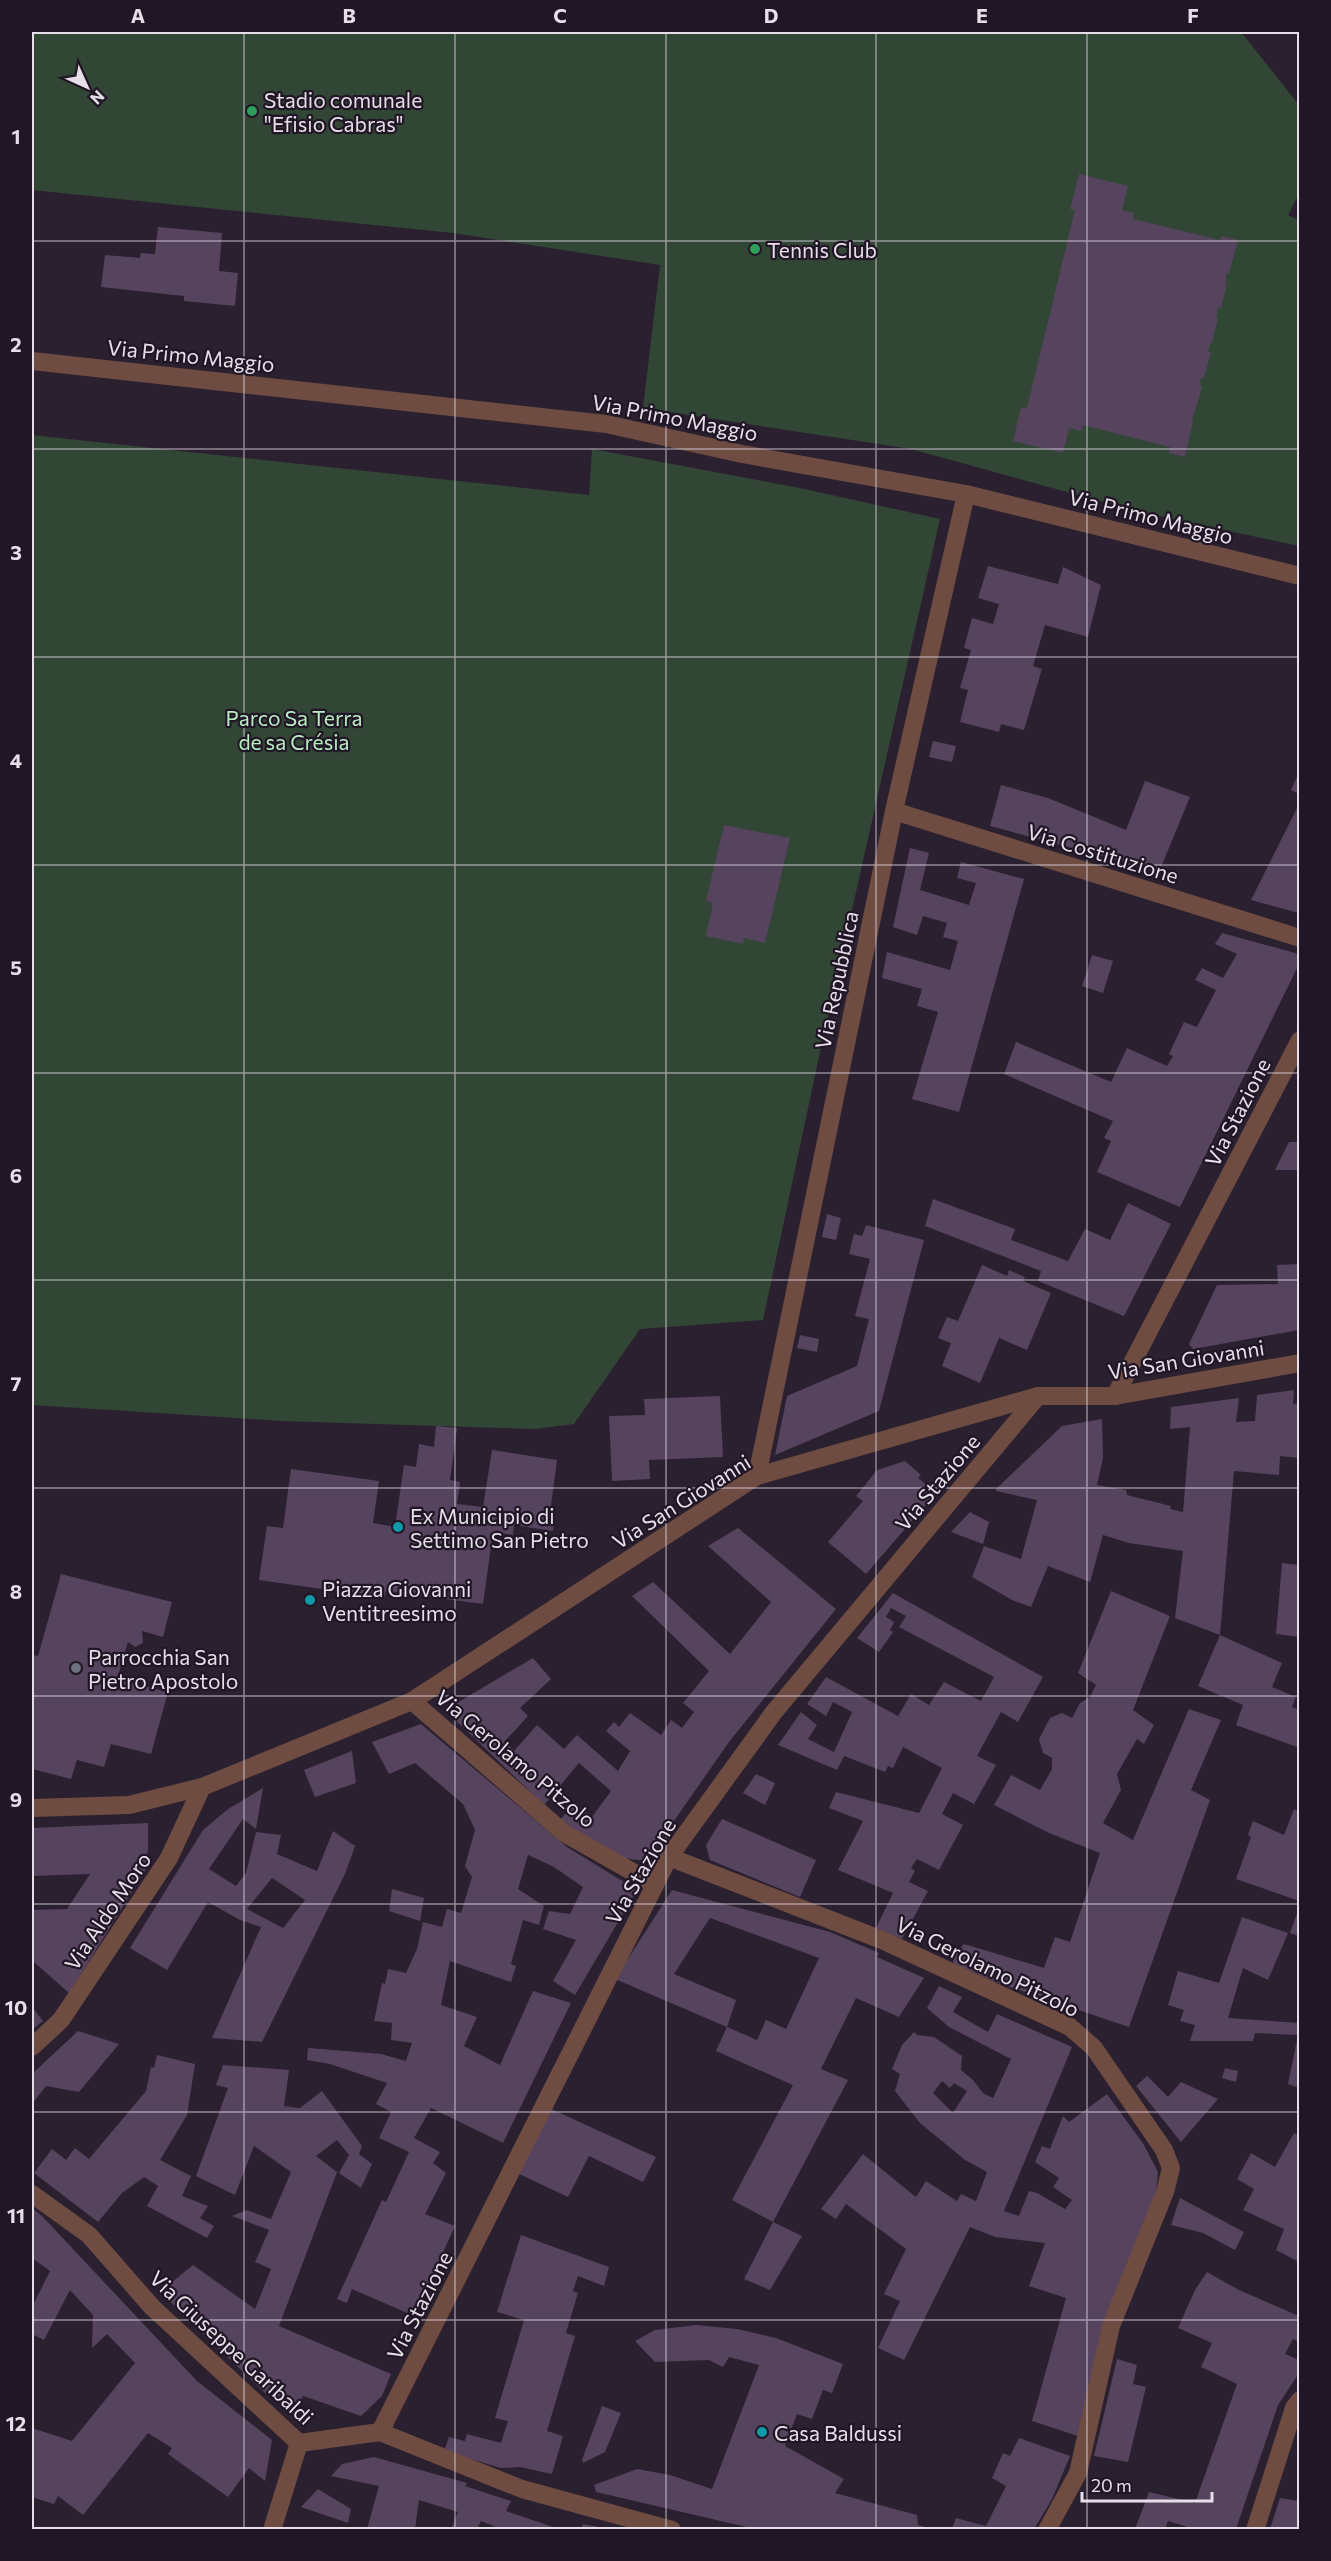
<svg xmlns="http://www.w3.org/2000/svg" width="1331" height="2561" viewBox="0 0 1331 2561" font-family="Commissioner,sans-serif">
<rect width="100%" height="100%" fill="#2b202f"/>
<g fill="#324636">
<path d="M32,32H1241L1299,105V194L1288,215L1300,221L1299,546L1136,511L911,449L643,408L660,265L453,233L32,190Z"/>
<path d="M32,435L589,495L592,449L800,488L940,519L820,1052L763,1320L640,1329L574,1424L535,1429L282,1421L32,1405Z"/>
</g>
<g fill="#56435e" fill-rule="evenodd">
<path d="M1079,174L1128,186L1122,210L1134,213L1133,219L1220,240L1221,236L1238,240L1229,274L1227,273L1225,282L1227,283L1221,309L1218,308L1216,317L1218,318L1212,343H1210L1208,352H1211L1204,378H1201L1200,386L1202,387L1192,421H1193L1185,457L1169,453L1170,447L1083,425L1081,431L1069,428L1063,453L1013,441L1021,407L1027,408L1075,210L1070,209Z"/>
<path d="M158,227L222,233L219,271L238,273L235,306L184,301V296L101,287L105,255L140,258L141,253L155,254Z"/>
<path d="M988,566L1058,584L1063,567L1101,585L1088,637L1045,625L1033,666L1042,669L1024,730L1001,724L999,732L960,722L968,690L960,688L971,650L964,648L972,618L993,624L999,604L978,598Z"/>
<path d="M933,741L956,746L952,762L929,757Z"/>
<path d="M1299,772V794L1291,790Z"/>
<path d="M1145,781L1190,797L1159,872L990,826L1001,785L1048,798L1126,830Z"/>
<path d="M1299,804V913L1251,900Z"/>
<path d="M724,825L790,838L765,943L744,938L743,944L706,936L713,903L706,901Z"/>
<path d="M910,848L929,853L920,890L969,905L976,883L957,878L961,862L1024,879L959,1112L912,1099L938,1012L917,1006L922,989L882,978L887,952L950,970L958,941L943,937L947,923L923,916L917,935L893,927Z"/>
<path d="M1222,933L1299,954V964L1180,1207L1097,1172L1111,1141L1104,1138L1113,1121L1004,1074L1016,1042L1111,1082L1127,1048L1167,1066L1173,1056L1169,1054L1184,1022L1197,1027L1216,990L1195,980L1202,968L1223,978L1237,954L1215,944Z"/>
<path d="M1092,955L1113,961L1103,993L1082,986Z"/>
<path d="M1289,1142H1299V1170H1275Z"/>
<path d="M933,1199L1015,1229L1011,1240L1068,1261L1085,1229L1110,1240L1128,1203L1171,1224L1124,1316L1038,1281L1041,1271L925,1226Z"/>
<path d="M827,1214L841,1218L836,1240L822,1237Z"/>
<path d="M866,1225L924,1240L879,1411L775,1455L787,1396L857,1366L869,1319L855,1316L870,1259L849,1254L854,1234L862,1236Z"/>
<path d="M1299,1264V1330L1193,1349L1189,1344L1217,1285L1278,1284L1277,1265Z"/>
<path d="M982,1265L1007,1276L1009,1270L1025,1277L1023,1281L1051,1293L1027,1350L999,1338L980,1383L942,1366L951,1343L938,1338L947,1317L958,1321Z"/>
<path d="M800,1335L819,1339L817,1352L797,1348Z"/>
<path d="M1294,1390L1293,1404L1299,1403V1458L1280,1456L1279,1475L1234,1471L1220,1635L1175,1618L1183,1551L1129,1543L1103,1535L1090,1582L1048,1566L1031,1607L1012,1600L972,1577L984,1546L1021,1559L1037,1500L996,1491V1489L1062,1426L1102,1419L1103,1458L1097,1485L1126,1490L1127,1495L1171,1506L1170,1509L1183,1512L1190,1427L1170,1429L1171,1407L1239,1398L1236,1422L1255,1421L1257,1395Z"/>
<path d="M720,1396L723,1457L649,1460L650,1479L612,1481L609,1416L645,1415L644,1399Z"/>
<path d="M436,1426L457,1428L450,1480L460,1482L457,1504L483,1507L492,1450L557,1460L550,1513L555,1514L553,1531L514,1525L513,1535L493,1532L483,1604L386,1591L384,1598L259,1580L267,1526L283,1528L291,1469L379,1481L373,1523L395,1527L404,1465L416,1467L419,1444L434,1447Z"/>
<path d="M905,1461L921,1475L918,1478L936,1493L866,1574L828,1542L863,1501L856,1496L877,1470Z"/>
<path d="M970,1512L989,1522L983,1544L951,1532Z"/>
<path d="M738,1528L836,1609L729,1742L646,1861L622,1858L579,1834L561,1819L574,1803L592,1817L611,1791L579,1763L544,1805L445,1710L533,1658L551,1679L520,1708L528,1716L505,1741L514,1751L537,1725L564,1749L577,1735L618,1771L630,1751L606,1731L614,1722L619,1727L630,1713L661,1735L671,1720L682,1728L694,1712L683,1703L709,1671L632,1596L653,1582L730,1654L771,1602L708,1546Z"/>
<path d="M1282,1563L1299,1565V1637L1276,1634Z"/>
<path d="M61,1574L172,1602L163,1637L142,1631L143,1643L135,1647L128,1642L117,1679L168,1692L151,1754L111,1744L104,1767L77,1760L71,1779L32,1769V1655L38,1656Z"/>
<path d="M1111,1591L1170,1616L1133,1710L1154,1725L1144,1744L1137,1739L1117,1774L1121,1790L1103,1823L1133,1840L1189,1709L1221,1720L1191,1790L1210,1800L1129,2027L995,1982L954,1964L952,1957L964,1944L1044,1968L1055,1937L1070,1942L1100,1853L1049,1833L994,1805L1011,1775L1040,1790L1052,1769V1758L1043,1753L1039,1739L1050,1718L1062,1713L1072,1718L1080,1703L1090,1697L1096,1685L1078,1673Z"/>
<path d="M893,1593L1043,1677L1018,1722L1001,1712L977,1756L996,1765L974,1804L953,1793L942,1814L963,1825L939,1870L917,1859L911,1868L915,1871L909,1882L928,1891L902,1939L876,1928L893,1893L838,1870L863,1821L829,1808L836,1792L919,1813L942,1768L903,1747L893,1768L888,1766L885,1772L844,1756L837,1770L778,1745L801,1712L817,1725L808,1739L834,1752L852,1712L833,1702L826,1716L807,1704L826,1677L898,1716L911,1694L929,1705L944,1682L981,1701L994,1677L899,1627L906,1616L891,1608L886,1617L894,1622L890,1630L893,1632L879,1652L857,1638Z"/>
<path d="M1220,1635L1282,1663L1272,1687L1296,1697L1292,1707L1299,1710V1740L1297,1747L1236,1725L1243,1705L1198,1686Z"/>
<path d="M421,1724L567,1847L637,1890L575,1995L553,1981L576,1940L543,1929L549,1911L570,1914L583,1887L554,1867L528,1855L518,1889L544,1906L539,1925L523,1920L511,1964L516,1966L511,1982L450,1961L441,2005L477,2017L464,2046L500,2065L533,1991L571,2003L503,2143L431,2108L414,2138L440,2152L433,2163L446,2173L425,2214L455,2226L414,2316L352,2289L347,2303L337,2299L382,2200L386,2202L409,2152L379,2138L391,2112L376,2104L387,2083L330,2064L307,2060L308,2048L381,2054L406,2061L412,2043L391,2040L392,2023L374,2021L382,1983L385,1984L388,1969L406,1973L417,1949L423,1922L442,1927L447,1909L461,1913L472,1877L465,1866L475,1830L463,1804L415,1763L389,1774L372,1742Z"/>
<path d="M352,1751L356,1783L315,1797L304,1770Z"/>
<path d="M756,1774L775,1783L765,1805L743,1793Z"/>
<path d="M263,1788L256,1829L243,1819L209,1869L236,1886L246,1873L256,1832L281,1835L277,1854L317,1871L333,1831L355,1846L345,1874L262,2042L212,2038L261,1927L240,1920L208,1902L167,1970L130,1948L203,1830L228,1809ZM272,1878L305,1900L283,1928L247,1909Z"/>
<path d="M1294,1809L1299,1812V1901L1236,1879L1251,1837L1248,1835L1253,1821L1284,1835Z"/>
<path d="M722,1819L816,1860L800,1897L710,1860L706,1845Z"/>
<path d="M148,1823V1849L145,1871L69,1993L34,1962L32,1954V1910L67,1909L90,1874L32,1876V1828Z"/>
<path d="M392,1889L424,1898L420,1921L389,1911Z"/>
<path d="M672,1890L830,1932L879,1953L877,1957L924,1978L899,2017L856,1998L821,2069L848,2080L773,2222L732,2200L793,2085L716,2051L727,2027L757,2040L766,2020L786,2029L819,1958L710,1918L674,1974L736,2000L727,2027L615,1979Z"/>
<path d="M1299,1908V1936L1290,1933Z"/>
<path d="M1242,1917L1288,1933L1268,1980L1243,1968L1228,2018L1299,2023V2088L1288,2084L1298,2035L1255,2033L1253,2041H1190L1195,2025L1180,2021L1184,2010L1168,2005L1178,1971L1219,1983Z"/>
<path d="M939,1986L962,1997L953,2012L988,2032L997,2014L1072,2047L1004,2211L1019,2216L1029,2191L1037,2193L1065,2209L1072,2200L1053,2187L1059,2178L1035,2162L1042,2146L1050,2149L1063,2116L1069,2122L1107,2094L1144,2145L1158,2172L1156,2193L1078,2436L1032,2421L1066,2298L1029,2286L1045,2243L995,2237L970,2227L904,2360L878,2348L900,2301L884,2294L906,2249L846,2204L836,2219L821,2209L863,2154L916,2197L926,2181L957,2201L961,2194L976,2201L987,2172L965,2160L920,2123L895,2091L900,2074L892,2069L902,2045L914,2032L917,2035L934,2037L962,2056L961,2070L973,2080L983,2093L993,2098L1011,2059L949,2027L927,2008ZM942,2081L950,2088L954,2083L967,2091L953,2113L933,2093Z"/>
<path d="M32,2007L43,2021L32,2030Z"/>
<path d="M78,2031L119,2044L79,2092L46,2086L32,2104V2074Z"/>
<path d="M157,2055L195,2064L187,2115L160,2160L191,2176L182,2196L208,2206L200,2218L214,2226L207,2238L147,2206L158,2186L144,2177L122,2193L98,2222L34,2173L52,2149L66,2160L75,2148L89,2159L146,2091L151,2067L154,2068Z"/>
<path d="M223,2065L289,2070L284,2106L300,2108L322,2091L362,2146L359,2154L372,2164L361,2188L339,2173L349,2155L337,2140L316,2156L337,2172L279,2326L391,2374L382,2396L361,2416L303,2396L298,2407L265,2393L160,2292L193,2265L255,2309L271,2269L255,2262L269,2230L232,2216L247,2210L271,2219L291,2172L254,2146L235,2195L196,2176L228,2088L216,2085Z"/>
<path d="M1225,2068L1238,2071L1236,2082L1222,2078Z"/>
<path d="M1147,2076L1168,2097L1181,2082L1218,2099L1181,2142L1136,2086Z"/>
<path d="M547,2107L656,2157L643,2182L589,2156L568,2197L515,2172Z"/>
<path d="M1294,2133L1299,2136V2262L1276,2250L1284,2229L1243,2210L1254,2189L1237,2179L1251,2153L1275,2167Z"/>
<path d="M1180,2198L1244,2232L1235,2250L1203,2233L1171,2225Z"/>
<path d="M32,2208L42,2216L197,2381L272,2440L265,2481L249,2468L228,2497L168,2454L172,2448L148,2433L83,2515L58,2496L54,2504L32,2497V2428L72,2441L135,2363L107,2334L92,2348L93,2315L70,2290L44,2340L32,2334V2307L50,2271L32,2258Z"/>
<path d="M773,2222L802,2236L770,2290L744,2279Z"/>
<path d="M521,2235L609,2267L604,2286L578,2276L573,2291L578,2293L566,2333L575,2336L547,2431L563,2436L552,2474L520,2467L501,2468L444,2451L449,2437L465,2441L467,2434L501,2443L508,2421L495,2418L524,2320L497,2312Z"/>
<path d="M1207,2272L1239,2290L1299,2316V2342L1293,2339L1285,2354L1299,2360V2373L1278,2405L1236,2529H1194L1168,2521L1165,2529H1135L1149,2492L1195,2503L1237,2384L1201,2367L1212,2343L1178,2328L1195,2290Z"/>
<path d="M696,2325L737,2329L776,2338L843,2364L832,2393L823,2390L812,2419L797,2414L785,2446L844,2479L835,2493L917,2515L918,2525L932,2529H755L596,2492L594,2485L637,2469L670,2475L712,2489L759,2365L729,2357L723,2367L709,2360L655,2362L635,2341L655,2330Z"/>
<path d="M1117,2359L1137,2365L1133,2384L1146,2387L1128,2462L1094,2456Z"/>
<path d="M602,2406L621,2413L605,2452L583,2463L582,2460Z"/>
<path d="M1019,2438L1070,2456L1052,2499L1034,2529H952L956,2518L986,2526L1006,2486L992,2478L1003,2453L1010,2456Z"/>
<path d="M374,2457L467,2483L465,2486L511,2501L506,2511L559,2529H501L481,2521L477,2529H451L458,2512L419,2500L415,2529H367L379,2486L331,2476L342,2464Z"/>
<path d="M318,2489L351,2509L348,2523L301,2507Z"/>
<path d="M1280,2498L1299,2501V2529H1270Z"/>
<path d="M583,2524L604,2528V2529H581Z"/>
</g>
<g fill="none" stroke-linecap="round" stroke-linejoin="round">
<g stroke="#6e4c41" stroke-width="18">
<path d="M894,811L1300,938"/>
<path d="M757,1476L894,811L966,494"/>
<path d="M412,1701L564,1833L654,1884"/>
<path d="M32,1808L129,1805L202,1787L412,1701L757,1476L1038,1396H1115"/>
<path d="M669,1857L882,1940L1070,2027L1094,2048L1164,2150L1171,2168L1165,2192L1111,2326L1078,2473L1047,2530"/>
<path d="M32,2047L61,2020L169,1858L202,1787"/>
<path d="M32,2194L89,2235L152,2307L299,2443L380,2432L522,2489L672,2530"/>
<path d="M380,2432L669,1857L774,1712L1038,1396"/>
<path d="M272,2530L299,2443"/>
<path d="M1255,2530L1294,2408L1300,2400"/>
</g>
<g stroke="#6e4c41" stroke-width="18">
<path d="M32,361L606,424L742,454L966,494L1300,576"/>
<path d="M1115,1396L1300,1040"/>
<path d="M1115,1396L1300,1363"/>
</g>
</g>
<path fill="none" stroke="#e6dfe9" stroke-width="1.5" stroke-opacity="0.55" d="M244,32V2530M455,32V2530M666,32V2530M876,32V2530M1087,32V2530M32,241H1300M32,449H1300M32,657H1300M32,865H1300M32,1073H1300M32,1280H1300M32,1488H1300M32,1696H1300M32,1904H1300M32,2112H1300M32,2320H1300"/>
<g fill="#2e9e5b" stroke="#211625" stroke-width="2">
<circle cx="252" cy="111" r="6"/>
<circle cx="755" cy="249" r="6"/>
</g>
<g fill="#0f9aa8" stroke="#211625" stroke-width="2">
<circle cx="398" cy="1527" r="6"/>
<circle cx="310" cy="1600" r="6"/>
<circle cx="762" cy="2432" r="6"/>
</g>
<circle fill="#6b7280" stroke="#211625" stroke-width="2" cx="76" cy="1668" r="6"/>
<g text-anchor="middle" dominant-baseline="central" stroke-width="4.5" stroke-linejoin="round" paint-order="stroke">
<g font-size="21" fill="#e6dfe9" stroke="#211625" text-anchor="start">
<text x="264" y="99">Stadio comunale<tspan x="264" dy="24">"Efisio Cabras"</tspan></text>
<text x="767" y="249">Tennis Club</text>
<text x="410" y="1515">Ex Municipio di<tspan x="410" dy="24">Settimo San Pietro</tspan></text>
<text x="322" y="1588">Piazza Giovanni<tspan x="322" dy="24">Ventitreesimo</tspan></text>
<text x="88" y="1656">Parrocchia San<tspan x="88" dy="24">Pietro Apostolo</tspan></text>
<text x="774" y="2432">Casa Baldussi</text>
</g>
<g font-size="21" fill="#e6dfe9" stroke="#211625">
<text transform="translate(191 355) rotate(6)">Via Primo Maggio</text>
<text transform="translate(675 417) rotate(11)">Via Primo Maggio</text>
<text transform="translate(1151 516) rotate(14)">Via Primo Maggio</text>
<text transform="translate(1103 853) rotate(17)">Via Costituzione</text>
<text transform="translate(836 980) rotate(-78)">Via Repubblica</text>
<text transform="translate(1237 1112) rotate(-63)">Via Stazione</text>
<text transform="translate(1186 1359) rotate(-9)">Via San Giovanni</text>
<text transform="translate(937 1482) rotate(-50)">Via Stazione</text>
<text transform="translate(681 1501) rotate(-32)">Via San Giovanni</text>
<text transform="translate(516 1758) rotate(40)">Via Gerolamo Pitzolo</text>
<text transform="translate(640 1871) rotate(-60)">Via Stazione</text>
<text transform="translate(107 1911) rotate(-56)">Via Aldo Moro</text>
<text transform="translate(988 1966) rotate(26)">Via Gerolamo Pitzolo</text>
<text transform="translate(419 2305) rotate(-63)">Via Stazione</text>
<text transform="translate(232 2347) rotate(43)">Via Giuseppe Garibaldi</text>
</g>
<g font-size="21" fill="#b7edc1" stroke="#211625">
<text x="294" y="717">Parco Sa Terra<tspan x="294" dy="24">de sa Crésia</tspan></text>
</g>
</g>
<rect width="1331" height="2561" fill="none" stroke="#211625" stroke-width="66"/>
<g transform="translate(87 87) rotate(135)" stroke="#211625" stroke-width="4.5" paint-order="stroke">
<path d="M0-4.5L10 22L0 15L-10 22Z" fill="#e6dfe9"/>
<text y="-9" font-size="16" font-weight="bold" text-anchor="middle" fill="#e6dfe9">N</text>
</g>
<path d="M1082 2492v9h130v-9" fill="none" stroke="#e6dfe9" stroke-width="3"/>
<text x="1091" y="2492" font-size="18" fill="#e6dfe9" stroke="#211625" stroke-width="4.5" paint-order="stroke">20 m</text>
<rect x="33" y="33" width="1265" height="2495" fill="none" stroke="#e6dfe9" stroke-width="2"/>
<g font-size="20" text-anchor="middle" font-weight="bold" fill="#e6dfe9">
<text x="138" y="23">A</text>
<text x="349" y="23">B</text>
<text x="560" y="23">C</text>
<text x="771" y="23">D</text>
<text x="982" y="23">E</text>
<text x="1193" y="23">F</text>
<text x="16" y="144">1</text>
<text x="16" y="352">2</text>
<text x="16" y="560">3</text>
<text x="16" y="768">4</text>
<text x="16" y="975">5</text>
<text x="16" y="1183">6</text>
<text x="16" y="1391">7</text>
<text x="16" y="1599">8</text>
<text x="16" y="1807">9</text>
<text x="16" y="2015">10</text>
<text x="16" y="2223">11</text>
<text x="16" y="2431">12</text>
</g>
</svg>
